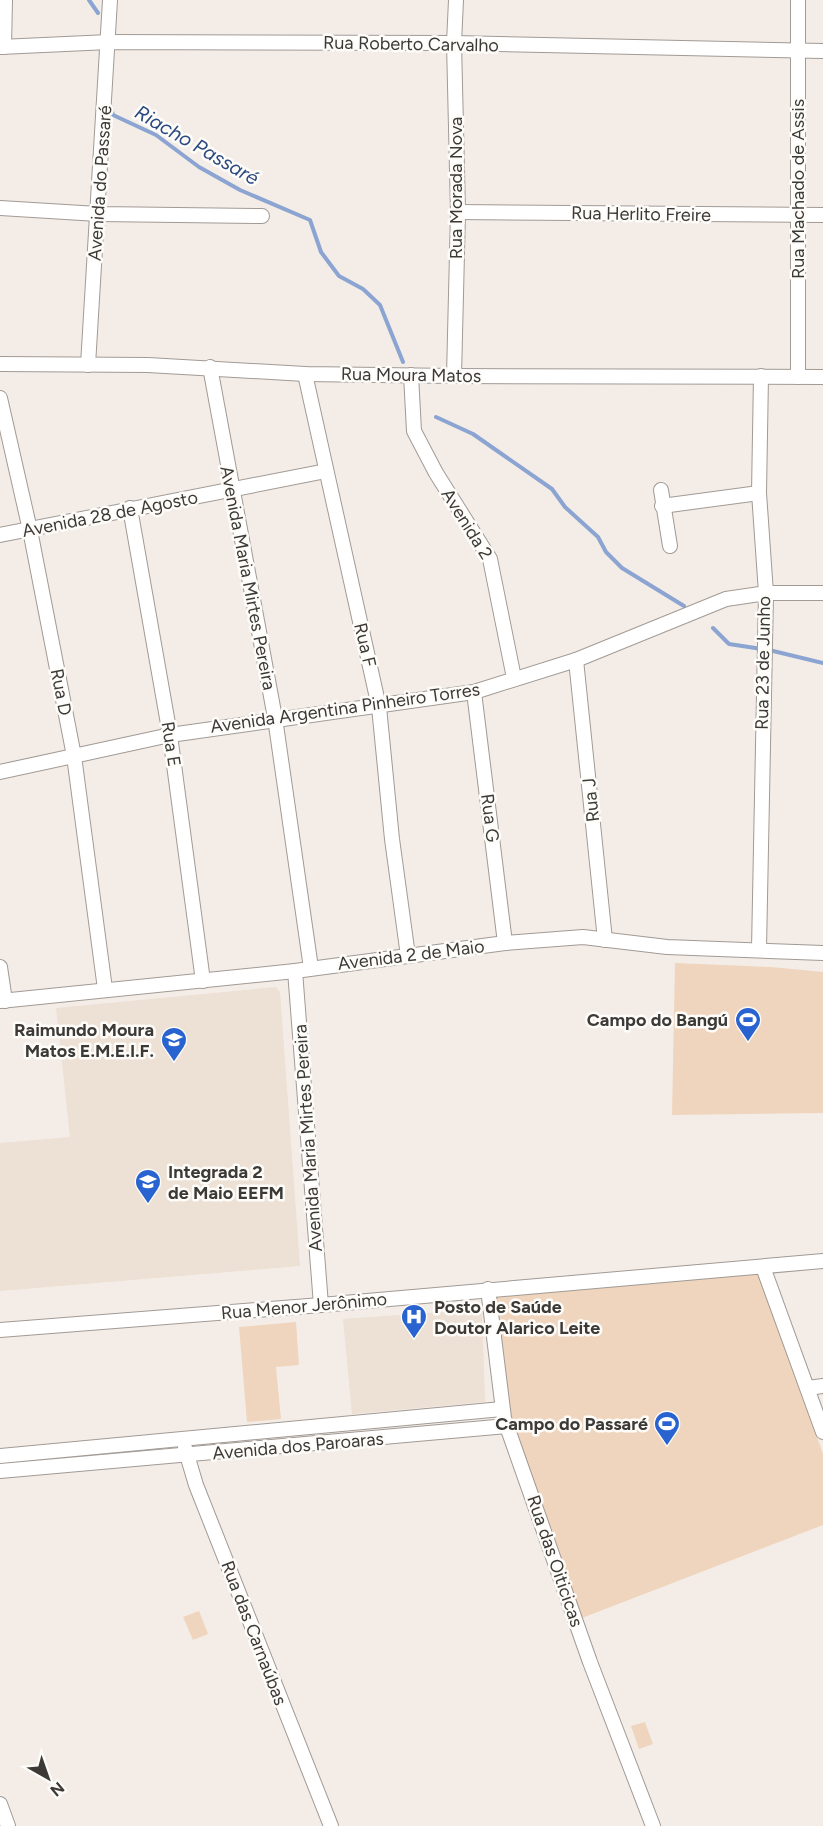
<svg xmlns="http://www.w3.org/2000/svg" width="823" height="1826" viewBox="0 0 823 1826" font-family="Figtree,sans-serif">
<rect width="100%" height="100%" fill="#f4ede7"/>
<g fill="#ede0d4">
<path d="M276,987L280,992L300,1266L0,1291V1143L70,1137L56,1008Z"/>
<path d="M482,1309L485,1402L352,1414L343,1319Z"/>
</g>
<g fill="#efd5bd">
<path d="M675,963L771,967L823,972V1113L672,1115Z"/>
<path d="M759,1274L823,1454V1525L582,1618L511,1423L493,1295Z"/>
<path d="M296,1322L299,1365L276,1367L281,1419L247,1422L239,1327Z"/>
<path d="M199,1611L208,1634L193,1640L183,1617Z"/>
<path d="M645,1722L653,1744L639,1749L631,1726Z"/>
</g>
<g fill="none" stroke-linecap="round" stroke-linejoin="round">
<g stroke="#8ba4d1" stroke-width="4">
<path d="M89,0L98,13"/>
<path d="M111,107L113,115L156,135L199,167L240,190L310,220L321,252L339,276L363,289L380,305L403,362"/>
<path d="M436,417L473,434L552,489L565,507L598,537L606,552L622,568L684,606"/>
<path d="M713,628L729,644L762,649"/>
<path d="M769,650L823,663"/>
</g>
<defs>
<g id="minor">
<path d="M0,47L109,42L454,43L823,51"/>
<path d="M4,47L5,0"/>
<path d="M0,208L98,214L262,216"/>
<path d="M458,212L823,215"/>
<path d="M0,364L148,365L305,374L454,376L823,377"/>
<path d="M88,365L110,0"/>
<path d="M210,367L275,718L311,968"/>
<path d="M305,374L379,707L392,839L408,956"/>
<path d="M411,375L414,431L436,473L490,559L514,678"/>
<path d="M454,376L458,212L454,43L456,0"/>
<path d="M798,377V0"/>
<path d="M0,398L30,530L74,756L105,989"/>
<path d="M661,490L670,546"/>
<path d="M662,506L759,493"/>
<path d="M130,508L170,735L203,981"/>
<path d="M0,535L326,471"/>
<path d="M576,660L605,940"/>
<path d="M474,692L505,943"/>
<path d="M0,772L170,735L474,692L576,660L726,599L766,593H823"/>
<path d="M759,949L766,593L759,493L761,376"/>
<path d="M0,967L5,1001"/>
<path d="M295,971L321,1305"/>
<path d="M0,1001L295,971L505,943L583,937L667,947L823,953"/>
<path d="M763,1267L823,1432"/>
<path d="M488,1289L504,1418L590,1662L653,1826"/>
<path d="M0,1330L321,1305L823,1261"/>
<path d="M808,1388L823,1386"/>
<path d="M185,1448L196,1485L331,1826"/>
<path d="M0,1456L502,1409"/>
<path d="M0,1471L507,1426"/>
<path d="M0,1804L8,1826"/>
</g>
</defs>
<use href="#minor" stroke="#a19a95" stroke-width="16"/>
<use href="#minor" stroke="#fff" stroke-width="14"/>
</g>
<defs>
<symbol id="stadium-pin" viewBox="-11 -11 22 30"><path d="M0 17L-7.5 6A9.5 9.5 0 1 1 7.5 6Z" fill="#2963d0" stroke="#fefcf9"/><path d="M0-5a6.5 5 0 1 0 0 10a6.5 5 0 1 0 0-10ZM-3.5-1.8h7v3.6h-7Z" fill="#fff"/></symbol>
<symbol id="school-pin" viewBox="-11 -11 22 30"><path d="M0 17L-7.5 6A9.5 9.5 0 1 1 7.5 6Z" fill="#2963d0" stroke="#fefcf9"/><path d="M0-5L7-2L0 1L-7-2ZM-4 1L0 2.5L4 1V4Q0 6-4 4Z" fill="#fff"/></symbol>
<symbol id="hospital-pin" viewBox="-11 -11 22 30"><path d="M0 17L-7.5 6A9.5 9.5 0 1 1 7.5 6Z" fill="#2963d0" stroke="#fefcf9"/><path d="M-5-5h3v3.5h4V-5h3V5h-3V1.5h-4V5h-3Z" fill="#fff"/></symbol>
</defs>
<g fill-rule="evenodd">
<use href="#stadium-pin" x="733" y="1005" width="30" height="40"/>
<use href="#school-pin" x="159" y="1025" width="30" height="40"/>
<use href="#school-pin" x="133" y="1167" width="30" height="40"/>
<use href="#hospital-pin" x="399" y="1302" width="30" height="40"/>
<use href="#stadium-pin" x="652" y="1409" width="30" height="40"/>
</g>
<g text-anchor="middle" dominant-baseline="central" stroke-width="5" stroke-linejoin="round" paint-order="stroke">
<g font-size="18" fill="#3c3a37" stroke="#fefcf9">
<text transform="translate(411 44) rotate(1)">Rua Roberto Carvalho</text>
<text transform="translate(100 183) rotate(-86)">Avenida do Passaré</text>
<text transform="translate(456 188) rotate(-90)">Rua Morada Nova</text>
<text transform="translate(798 189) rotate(-90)">Rua Machado de Assis</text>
<text transform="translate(641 214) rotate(1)">Rua Herlito Freire</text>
<text transform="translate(411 375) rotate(1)">Rua Moura Matos</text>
<text transform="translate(110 514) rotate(-11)">Avenida 28 de Agosto</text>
<text transform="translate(467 524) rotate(58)">Avenida 2</text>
<text transform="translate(248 578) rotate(79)">Avenida Maria Mirtes Pereira</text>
<text transform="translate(365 645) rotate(77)">Rua F</text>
<text transform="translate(763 663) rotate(-89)">Rua 23 de Junho</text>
<text transform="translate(61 692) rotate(79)">Rua D</text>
<text transform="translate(345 708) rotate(-8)">Avenida Argentina Pinheiro Torres</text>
<text transform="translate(171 744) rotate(81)">Rua E</text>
<text transform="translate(591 800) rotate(-96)">Rua J</text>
<text transform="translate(490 818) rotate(83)">Rua G</text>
<text transform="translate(411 955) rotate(-7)">Avenida 2 de Maio</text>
<text transform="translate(308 1138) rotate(-94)">Avenida Maria Mirtes Pereira</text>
<text transform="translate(304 1306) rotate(-5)">Rua Menor Jerônimo</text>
<text transform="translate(298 1446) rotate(-5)">Avenida dos Paroaras</text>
<text transform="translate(555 1561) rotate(71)">Rua das Oiticicas</text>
<text transform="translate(254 1633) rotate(69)">Rua das Carnaúbas</text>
</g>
<g font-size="18" font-weight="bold" fill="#3c3a37" stroke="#fefcf9" text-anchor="end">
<text x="728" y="1020">Campo do Bangú</text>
<text x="154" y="1030">Raimundo Moura<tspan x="154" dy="21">Matos E.M.E.I.F.</tspan></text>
<text x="168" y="1172" text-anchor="start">Integrada 2<tspan x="168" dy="21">de Maio EEFM</tspan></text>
<text x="434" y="1307" text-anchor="start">Posto de Saúde<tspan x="434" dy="21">Doutor Alarico Leite</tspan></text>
<text x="648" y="1424">Campo do Passaré</text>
</g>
<g font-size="20" font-style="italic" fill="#2a4981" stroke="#fefcf9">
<text transform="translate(197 145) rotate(30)">Riacho Passaré</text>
</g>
</g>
<g transform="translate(48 1778) rotate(140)" stroke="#fefcf9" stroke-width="4.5" paint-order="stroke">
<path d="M0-4.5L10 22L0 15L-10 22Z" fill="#3c3a37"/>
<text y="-9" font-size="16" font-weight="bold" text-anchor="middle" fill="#3c3a37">N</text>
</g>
</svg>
